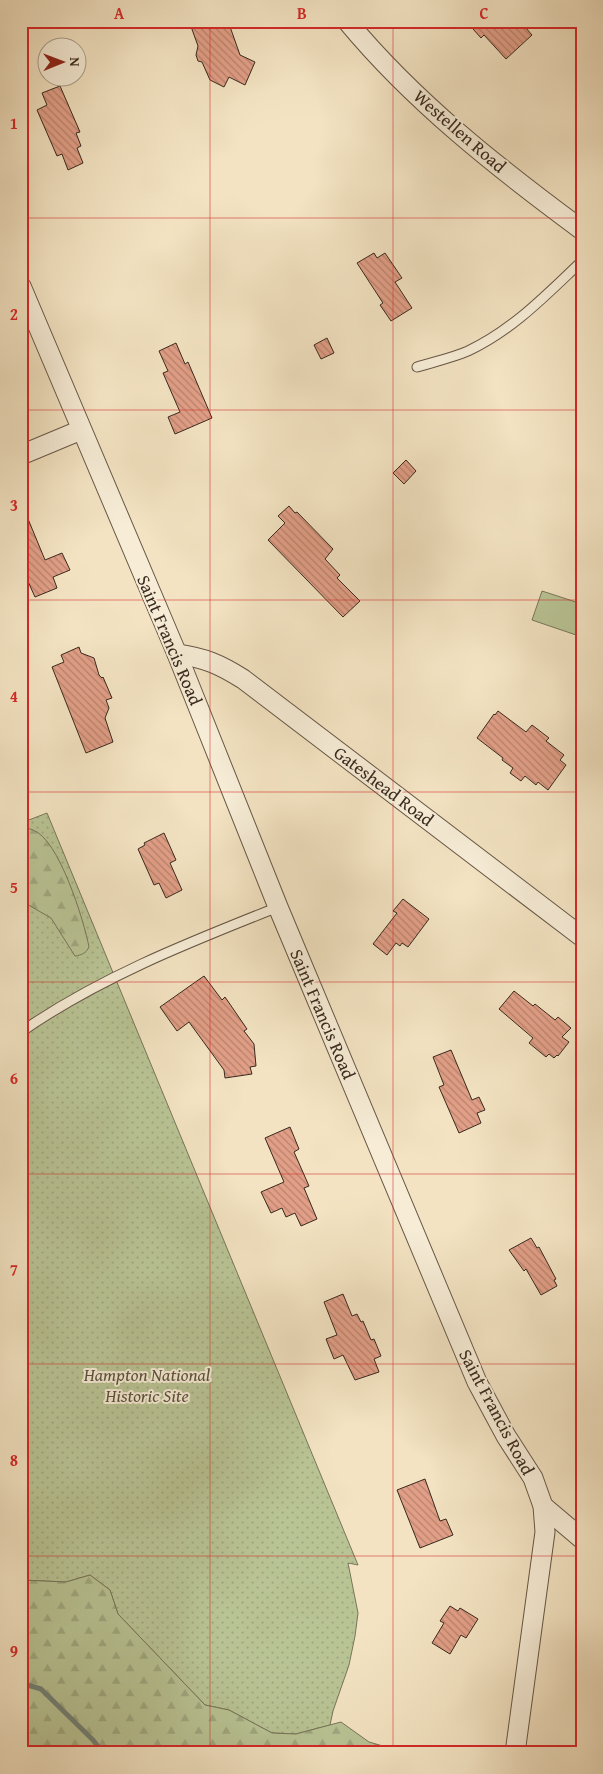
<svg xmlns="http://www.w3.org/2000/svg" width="603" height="1774" viewBox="0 0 603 1774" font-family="'Gentium Book Plus',serif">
<defs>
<pattern id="grass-dots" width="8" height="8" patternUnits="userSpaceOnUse" patternTransform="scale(1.25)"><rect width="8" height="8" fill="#b9c495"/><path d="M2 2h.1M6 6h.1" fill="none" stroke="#a0a880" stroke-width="1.8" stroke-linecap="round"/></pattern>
<pattern id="forest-firs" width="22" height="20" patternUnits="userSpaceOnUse" patternTransform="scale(1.25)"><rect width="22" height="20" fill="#b9c495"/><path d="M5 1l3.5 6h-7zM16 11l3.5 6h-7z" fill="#a0a880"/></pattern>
<pattern id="building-back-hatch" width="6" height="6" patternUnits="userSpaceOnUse" patternTransform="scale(1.25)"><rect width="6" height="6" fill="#e29f87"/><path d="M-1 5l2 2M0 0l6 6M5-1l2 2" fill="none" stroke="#b8826e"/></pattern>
</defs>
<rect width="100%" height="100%" fill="#f3e3c2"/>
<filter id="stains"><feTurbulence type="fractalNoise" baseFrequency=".004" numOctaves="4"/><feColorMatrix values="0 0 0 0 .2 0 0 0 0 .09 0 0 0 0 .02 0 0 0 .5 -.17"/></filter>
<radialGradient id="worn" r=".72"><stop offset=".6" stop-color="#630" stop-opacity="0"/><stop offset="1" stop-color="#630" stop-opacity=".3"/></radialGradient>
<path fill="url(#grass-dots)" stroke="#78765a" d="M47,813L358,1565L348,1563L358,1613L355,1636L349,1665L333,1711L330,1725L296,1734L272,1733L229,1710L205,1705L118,1614L110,1590L90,1575L66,1582L21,1580V823Z"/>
<g fill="url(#forest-firs)" stroke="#78765a">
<path d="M22,828C25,829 30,828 33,830C59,839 84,921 89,947C86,953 82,955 75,956L51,918L25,903H21Z"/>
<path d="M90,1575L110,1590L118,1614L205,1705L229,1710L272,1733L296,1734L341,1722L369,1742L407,1753H21V1580L66,1582Z"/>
</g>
<path fill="#b9c495" stroke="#78765a" d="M542,591L582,604V637L532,620Z"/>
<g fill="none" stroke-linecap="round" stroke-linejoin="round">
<path stroke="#738277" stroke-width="5" d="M21,1683L41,1689L93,1740L103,1753"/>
</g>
<g fill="url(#building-back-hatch)" stroke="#38291e">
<path d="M189,21H228L240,55L255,62L245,85L229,77L224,87L210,80L202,62L198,61L196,55L198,46Z"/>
<path d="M466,21H520L532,35L506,59L484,35L481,38Z"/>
<path d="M60,86L80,132L76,133L81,146L77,148L83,163L68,170L62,154L57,156L37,110L47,105L42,93Z"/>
<path d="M374,253L377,258L385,253L402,278L395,282L412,308L391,321L380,305L383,303L357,263Z"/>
<path d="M327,338L334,353L321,359L314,345Z"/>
<path d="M176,343L185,364L188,362L212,418L175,434L168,417L180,412L163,373L168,371L159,351Z"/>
<path d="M406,460L416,471L404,484L393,473Z"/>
<path d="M21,502L45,560L62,553L70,570L53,577L57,588L35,597L21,566Z"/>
<path d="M289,506L295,513L297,512L333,549L325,559L340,575L337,578L360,601L343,617L268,540L285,523L278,516Z"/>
<path d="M79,647L81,653L94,658L99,675L102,678L103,677L112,698L106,700L109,708L105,718L113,742L86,753L52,667L64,662L61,655Z"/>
<path d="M498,711L526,732L532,725L549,738L546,741L564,755L560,760L566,765L548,790L538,782L536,785L525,776L521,781L510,773L513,768L502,760L503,758L477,738L494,714L495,715Z"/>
<path d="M164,833L176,860L170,863L182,890L166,898L159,883L154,885L138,849L145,845L144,843Z"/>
<path d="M403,899L429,919L408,947L402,943L400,946L396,943L387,955L373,944L397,913L393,911Z"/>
<path d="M204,976L222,1000L225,997L247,1029L244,1031L254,1044L256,1066L250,1067L252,1074L225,1078L224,1070L189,1022L177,1031L160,1007Z"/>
<path d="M514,991L533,1006L535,1004L555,1020L558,1017L571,1028L562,1037L569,1042L558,1056L557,1055L554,1058L549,1054L546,1057L529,1043L533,1038L499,1009Z"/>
<path d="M451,1050L472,1100L479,1097L485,1110L477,1113L481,1123L459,1133L439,1087L444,1085L433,1057Z"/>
<path d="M290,1127L299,1149L294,1152L309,1186L304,1188L317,1219L301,1226L295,1213L286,1217L282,1208L271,1213L261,1192L284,1182L265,1138Z"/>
<path d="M531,1238L537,1248L539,1247L556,1279L554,1280L557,1286L541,1295L526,1269L524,1271L509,1250Z"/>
<path d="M343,1294L352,1316L357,1314L361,1322L363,1321L371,1340L374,1339L381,1356L374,1359L379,1372L355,1380L343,1355L334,1359L326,1339L337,1335L324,1302Z"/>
<path d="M425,1479L440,1521L446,1519L453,1535L420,1548L397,1490Z"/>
<path d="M450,1606L458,1611L460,1608L478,1619L466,1638L461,1635L450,1654L432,1643L444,1623L440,1621Z"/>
</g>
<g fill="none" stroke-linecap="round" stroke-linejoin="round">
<defs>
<g id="service">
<path d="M417,367C433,362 452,358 468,351C513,330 547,294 582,261"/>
<path d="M21,1032C100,977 190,942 278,907"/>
</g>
<g id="minor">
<path d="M347,21C414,102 498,168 582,230"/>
<path d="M21,286L177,654L278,907L477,1382L506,1436L533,1478L543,1506L545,1532L515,1753"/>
<path d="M21,455L81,430"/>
<path d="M177,654C205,658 219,664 243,679L582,937"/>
<path d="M543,1506L582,1539"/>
</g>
</defs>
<use href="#service" stroke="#675847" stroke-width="11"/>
<use href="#minor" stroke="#675847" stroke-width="21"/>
<use href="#service" stroke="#f7edd7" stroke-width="9"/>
<use href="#minor" stroke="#f7edd7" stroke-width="19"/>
</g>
<path fill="none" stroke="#d62828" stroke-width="1" stroke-opacity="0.55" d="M210,21V1753M393,21V1753M21,218H582M21,410H582M21,600H582M21,792H582M21,982H582M21,1174H582M21,1364H582M21,1556H582"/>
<g text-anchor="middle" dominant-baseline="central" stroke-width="4" stroke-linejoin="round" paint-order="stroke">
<g font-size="18" fill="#38291e" stroke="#f7edd7">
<text transform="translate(460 131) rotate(41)">Westellen Road</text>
<text transform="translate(170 640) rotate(67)">Saint Francis Road</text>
<text transform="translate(384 786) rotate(37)">Gateshead Road</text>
<text transform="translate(323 1014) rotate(67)">Saint Francis Road</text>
<text transform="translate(497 1412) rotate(62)">Saint Francis Road</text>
</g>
<g font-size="18" font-style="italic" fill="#58503c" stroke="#f7edd7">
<text x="147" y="1374">Hampton National<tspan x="147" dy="21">Historic Site</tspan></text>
</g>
</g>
<rect width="603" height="1774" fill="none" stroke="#f3e3c2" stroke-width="55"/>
<g transform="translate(62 62) rotate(89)"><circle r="24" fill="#f7edd7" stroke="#ab9f8d"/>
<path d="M0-4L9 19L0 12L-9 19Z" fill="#8f2418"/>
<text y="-8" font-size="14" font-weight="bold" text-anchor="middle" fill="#38291e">N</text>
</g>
<rect x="28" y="28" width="548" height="1718" fill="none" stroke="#d62828" stroke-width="2"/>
<g font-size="16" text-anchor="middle" font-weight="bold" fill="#d62828">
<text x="119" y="19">A</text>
<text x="302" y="19">B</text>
<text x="484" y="19">C</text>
<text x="14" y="129">1</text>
<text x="14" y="320">2</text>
<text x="14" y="511">3</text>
<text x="14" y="702">4</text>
<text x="14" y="893">5</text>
<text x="14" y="1084">6</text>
<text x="14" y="1275">7</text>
<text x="14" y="1466">8</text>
<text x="14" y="1657">9</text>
</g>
<rect width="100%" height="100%" filter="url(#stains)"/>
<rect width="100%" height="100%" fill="url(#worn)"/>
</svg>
